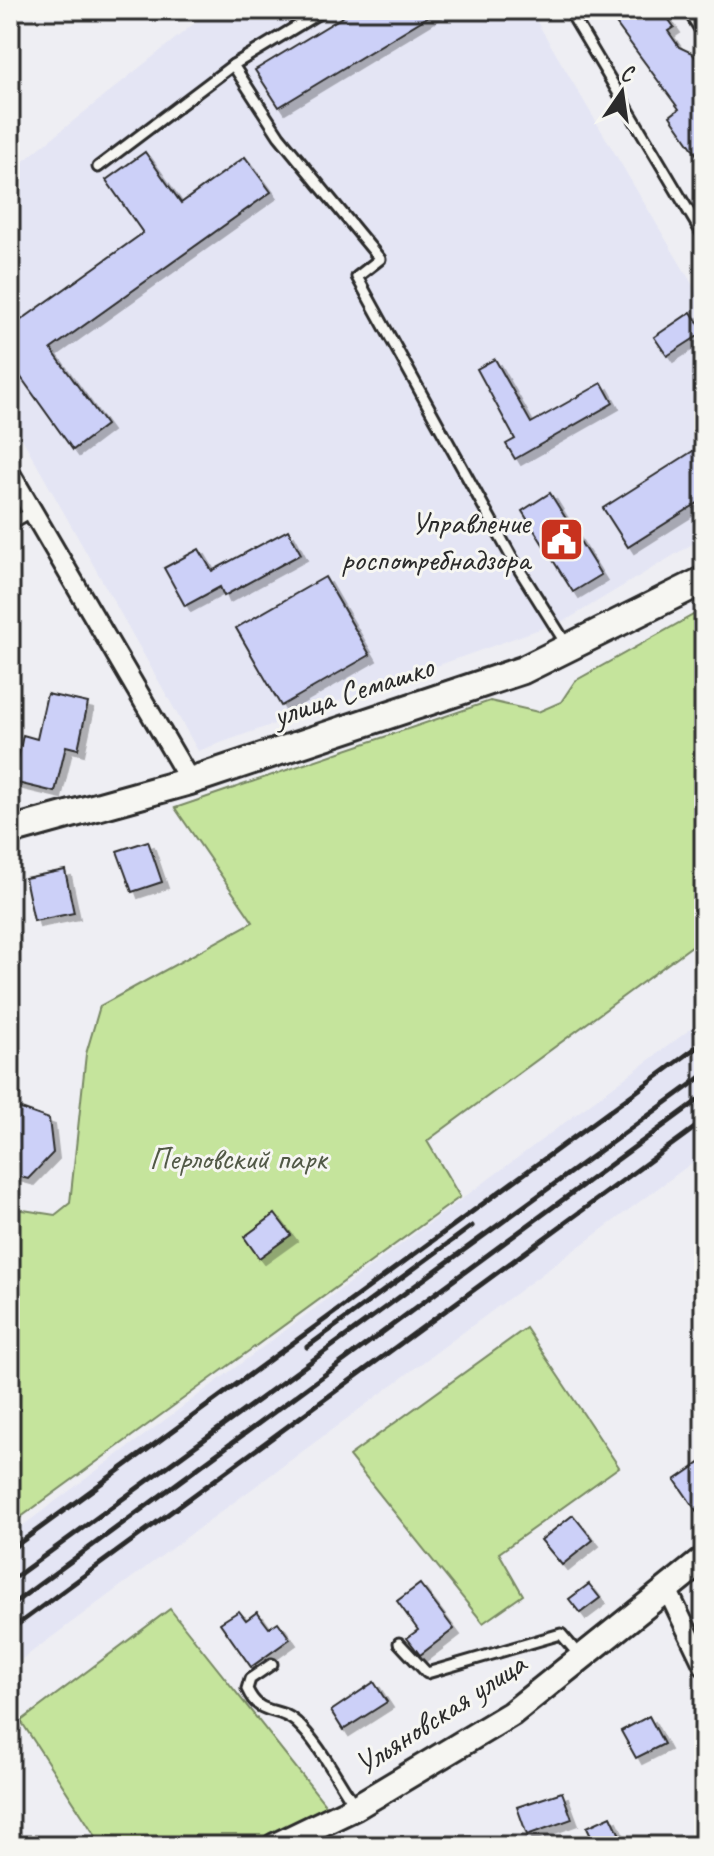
<svg xmlns="http://www.w3.org/2000/svg" width="714" height="1856" viewBox="0 0 714 1856" font-family="Caveat,sans-serif">
<defs>
<filter id="shadow"><feDropShadow dx="6" dy="6" stdDeviation="0" flood-color="#0004"/></filter>
</defs>
<rect width="100%" height="100%" fill="#eeeef3"/>
<filter id="ink" filterUnits="userSpaceOnUse"><feTurbulence type="fractalNoise" baseFrequency=".0125" numOctaves="2"/><feDisplacementMap in="SourceGraphic" scale="16" xChannelSelector="R" yChannelSelector="G"/><feConvolveMatrix kernelMatrix="1 2 1 2 8 2 1 2 1" color-interpolation-filters="sRGB"/></filter>
<g filter="url(#ink)">
<g fill="#e4e5f4">
<path d="M211,10H530L704,304V537L568,619L198,751L10,417V172Z"/>
<path d="M704,1019V1154L10,1668V1535Z"/>
</g>
<g fill="#c5e49c" stroke="#788864" stroke-width="2">
<path d="M704,609V937L427,1141L460,1197L10,1525V1208L55,1215L70,1203L86,1054L100,1006L253,922L175,808L490,701L538,712L561,702L575,681Z"/>
<path d="M526,1328L619,1467L499,1553L523,1595L483,1623L349,1456Z"/>
<path d="M170,1609L328,1808L250,1846H102L21,1721Z"/>
</g>
<g fill="#ccd0f8" stroke="#2b2b2b" stroke-width="2" filter="url(#shadow)">
<path d="M354,10H439L279,107L255,70Z"/>
<path d="M606,10H662L674,27L668,31L679,47L692,53L704,69V165L670,116L679,109Z"/>
<path d="M145,152L181,203L245,157L271,192L51,349L106,425L73,450L10,362V328L143,233L106,180Z"/>
<path d="M691,312L704,332L667,356L654,337Z"/>
<path d="M495,359L531,423L602,383L613,403L515,459L506,444L515,439L477,369Z"/>
<path d="M704,444V499L628,547L603,508Z"/>
<path d="M550,493L601,575L573,592L522,511Z"/>
<path d="M288,530L301,554L224,596L220,587L185,606L164,568L199,549L212,571Z"/>
<path d="M325,577L370,655L281,706L236,628Z"/>
<path d="M47,694L88,703L78,749L66,746L55,792L13,782L23,735L37,739Z"/>
<path d="M148,841L162,882L132,892L117,851Z"/>
<path d="M65,870L74,913L34,921L25,878Z"/>
<path d="M10,1105L49,1119L53,1153L28,1179L10,1174Z"/>
<path d="M275,1214L291,1235L259,1258L244,1237Z"/>
<path d="M704,1460V1522L675,1480Z"/>
<path d="M573,1515L593,1540L562,1565L541,1540Z"/>
<path d="M420,1584L454,1629L420,1655L407,1638L418,1630L397,1601Z"/>
<path d="M589,1584L600,1598L580,1613L569,1599Z"/>
<path d="M239,1611L246,1620L257,1612L269,1628L278,1622L290,1639L251,1667L220,1623Z"/>
<path d="M374,1682L387,1702L343,1730L331,1711Z"/>
<path d="M649,1716L664,1744L636,1758L621,1731Z"/>
<path d="M562,1792L572,1819L527,1835L517,1807Z"/>
<path d="M611,1816L625,1846H596L587,1827Z"/>
</g>
<g fill="none" stroke-linecap="round" stroke-linejoin="round">
<defs>
<g id="service">
<path d="M569,10L704,237"/>
<path d="M233,65L324,10"/>
<path d="M98,167L233,65L279,136L380,259L357,277L512,558L568,647"/>
<path d="M10,524L33,511"/>
<path d="M399,1643L427,1673L561,1634L579,1655"/>
<path d="M272,1664L250,1679L247,1689C260,1718 277,1705 296,1722C320,1744 336,1778 354,1804"/>
</g>
<g id="minor">
<path d="M693,10L704,27"/>
<path d="M10,473L190,781"/>
<path d="M666,1587L704,1666"/>
</g>
<path id="tertiary" d="M275,1846L356,1807L511,1714L704,1559"/>
<path id="secondary" d="M10,831L190,781L523,670L704,580"/>
</defs>
<use href="#service" stroke="#2b2b2b" stroke-width="15"/>
<use href="#minor" stroke="#2b2b2b" stroke-width="24"/>
<use href="#tertiary" stroke="#2b2b2b" stroke-width="30"/>
<use href="#secondary" stroke="#2b2b2b" stroke-width="32"/>
<use href="#service" stroke="#f6f6f2" stroke-width="9"/>
<use href="#minor" stroke="#f6f6f2" stroke-width="18"/>
<use href="#tertiary" stroke="#f6f6f2" stroke-width="24"/>
<use href="#secondary" stroke="#f6f6f2" stroke-width="26"/>
<g stroke="#2b2b2b" stroke-width="5">
<path d="M307,1347L472,1226"/>
<path d="M10,1550L704,1042"/>
<path d="M10,1581L704,1075"/>
<path d="M10,1606L704,1096"/>
<path d="M10,1630L704,1121"/>
</g>
</g>
</g>
<defs>
<symbol id="civic-square" viewBox="-11 -11 22 22"><rect x="-9" y="-9" width="18" height="18" rx="4" fill="#c8321e" stroke="#f6f6f2"/><path d="M-.6-6.5H3V-4.5H.6V-3L4-1V1h2V6H-6V1h2V-1L-.6-3ZM-1.2 2.5V6h2.4V2.5Z" fill="#fff"/></symbol>
</defs>
<g fill-rule="evenodd">
<use href="#civic-square" x="536" y="514" width="51" height="51"/>
</g>
<g text-anchor="middle" dominant-baseline="central" stroke-width="6" stroke-linejoin="round" paint-order="stroke">
<g font-size="32" fill="#2b2b2b" stroke="#f6f6f2" text-anchor="end">
<text x="530" y="522">Управление<tspan x="530" dy="37">роспотребнадзора</tspan></text>
</g>
<g font-size="32" fill="#2b2b2b" stroke="#f6f6f2">
<text transform="translate(353 691) rotate(-18)">улица Семашко</text>
<text transform="translate(440 1714) rotate(-33)">Ульяновская улица</text>
</g>
<g font-size="32" fill="#525947" stroke="#f6f6f2">
<text x="238" y="1158">Перловский парк</text>
</g>
</g>
<rect width="714" height="1856" fill="none" stroke="#f6f6f2" stroke-width="40"/>
<rect x="20" y="20" width="674" height="1816" fill="none" stroke="#2b2b2b" stroke-width="3" filter="url(#ink)"/>
<g transform="translate(622 92) rotate(13)" stroke="#f6f6f2" stroke-width="6" paint-order="stroke">
<path d="M0-6L14 30L0 20L-14 30Z" fill="#2b2b2b"/>
<text y="-12" font-size="22" font-weight="bold" text-anchor="middle" fill="#2b2b2b">С</text>
</g>
</svg>
